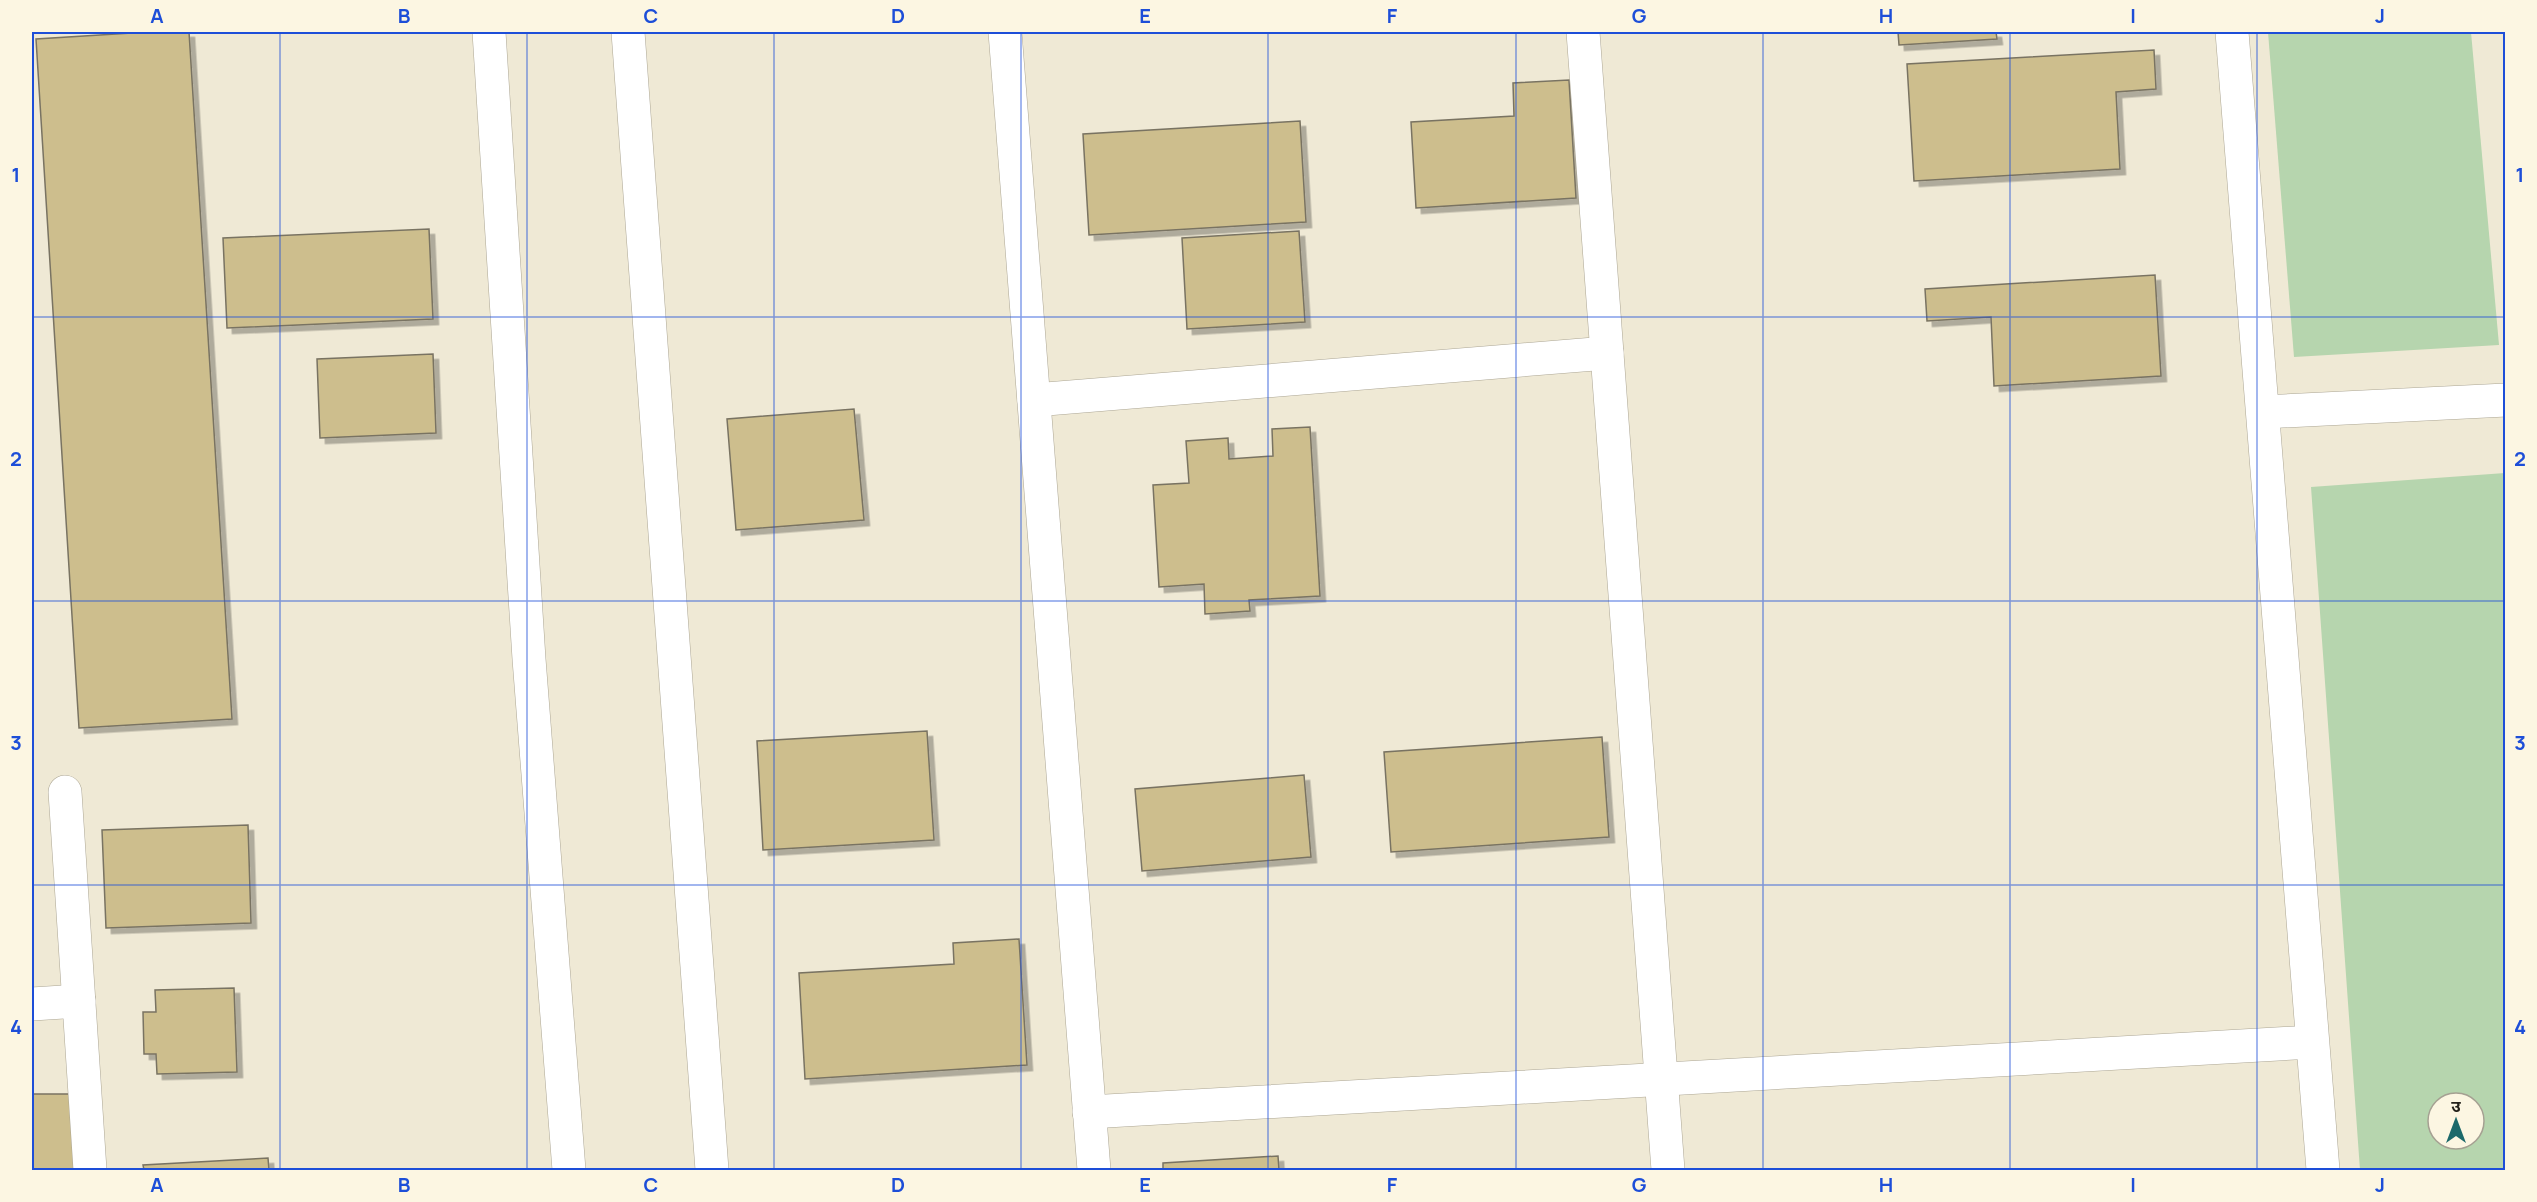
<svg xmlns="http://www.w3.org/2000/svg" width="2537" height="1202" viewBox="0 0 2537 1202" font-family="Manrope,'Noto Sans Devanagari',sans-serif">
<defs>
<filter id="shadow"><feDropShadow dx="5.5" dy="5.5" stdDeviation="0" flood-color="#0004"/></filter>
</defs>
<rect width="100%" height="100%" fill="#efe9d5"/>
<g fill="#b6d5ae" fill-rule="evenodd">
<path d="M2268,32H2471L2499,345L2294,357Z"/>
<path d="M2505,473V1170H2360L2311,487ZM2438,1103H2474V1139H2438Z"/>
</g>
<g fill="#cdbe8d" stroke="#797362" stroke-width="1.5" filter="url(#shadow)">
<path d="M148,32H189L232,719L79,728L36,39Z"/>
<path d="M1898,32H1996L1997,39L1899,45Z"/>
<path d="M2154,50L2156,89L2116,92L2120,169L1914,181L1907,64Z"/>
<path d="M1569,80L1576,198L1416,208L1411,122L1514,116L1513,83Z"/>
<path d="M1300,121L1306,222L1089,235L1083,134Z"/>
<path d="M429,229L433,319L227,328L223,238Z"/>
<path d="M1299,231L1305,322L1187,329L1182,238Z"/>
<path d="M2155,275L2161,376L1994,386L1991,317L1927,321L1925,289Z"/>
<path d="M433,354L436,433L320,438L317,359Z"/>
<path d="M854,409L864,520L736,530L727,419Z"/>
<path d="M1310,427L1320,596L1249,600L1250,611L1205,614L1204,584L1159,587L1153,485L1189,483L1186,441L1228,438L1229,459L1273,456L1272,429Z"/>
<path d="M927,731L934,840L763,850L757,741Z"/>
<path d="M1602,737L1609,837L1391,852L1384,752Z"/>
<path d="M1304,775L1311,857L1142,871L1135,789Z"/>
<path d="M248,825L251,923L106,928L102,830Z"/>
<path d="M1019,939L1027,1065L805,1079L799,973L954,964L953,943Z"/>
<path d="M234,988L237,1072L157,1074L156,1054H144L143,1012H156L155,990Z"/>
<rect x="32" y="1094" width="44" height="76"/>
<path d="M1278,1156L1279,1170H1163V1163Z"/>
<path d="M268,1158L269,1170H144L143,1165Z"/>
</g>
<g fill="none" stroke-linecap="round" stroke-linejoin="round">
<defs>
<g id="street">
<path d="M489,32L529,659L569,1170"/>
<path d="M1005,32L1094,1170"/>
<path d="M1583,32L1668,1170"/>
<path d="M2232,32L2323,1170"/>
<path d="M1034,400L1607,353"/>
<path d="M2263,412L2506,400"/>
<path d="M65,792L90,1170"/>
<path d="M32,1004L79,1001"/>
<path d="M1089,1112L2312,1042"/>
</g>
<path id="secondary" d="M628,32L712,1170"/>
</defs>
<use href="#street" stroke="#aca694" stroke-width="34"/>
<use href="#secondary" stroke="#aca694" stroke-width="34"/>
<use href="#street" stroke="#fff" stroke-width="33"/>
<use href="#secondary" stroke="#fff" stroke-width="33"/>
</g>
<path fill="none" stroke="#1d4ed8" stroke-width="1.5" stroke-opacity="0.55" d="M280,32V1170M527,32V1170M774,32V1170M1021,32V1170M1268,32V1170M1516,32V1170M1763,32V1170M2010,32V1170M2257,32V1170M32,317H2506M32,601H2506M32,885H2506"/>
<rect width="2537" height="1202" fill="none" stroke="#fcf6e2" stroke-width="66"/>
<g transform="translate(2456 1121)"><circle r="28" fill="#fcf6e2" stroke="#a5a092" stroke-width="1.5"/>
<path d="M0-4.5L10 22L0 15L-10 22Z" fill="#1c696a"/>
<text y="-9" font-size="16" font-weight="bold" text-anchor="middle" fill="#222019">उ</text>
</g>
<rect x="33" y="33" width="2471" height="1136" fill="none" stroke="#1d4ed8" stroke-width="2"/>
<g font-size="20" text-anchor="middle" font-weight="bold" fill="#1d4ed8">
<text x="157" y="23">A</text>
<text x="404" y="23">B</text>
<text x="651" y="23">C</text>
<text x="898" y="23">D</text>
<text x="1145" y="23">E</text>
<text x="1392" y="23">F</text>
<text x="1639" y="23">G</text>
<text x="1886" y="23">H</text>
<text x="2133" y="23">I</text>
<text x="2380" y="23">J</text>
<text x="16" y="182">1</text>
<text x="2520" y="182">1</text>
<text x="16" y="466">2</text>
<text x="2520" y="466">2</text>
<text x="16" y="750">3</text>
<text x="2520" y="750">3</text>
<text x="16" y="1034">4</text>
<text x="2520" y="1034">4</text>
<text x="157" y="1192">A</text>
<text x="404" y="1192">B</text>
<text x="651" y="1192">C</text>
<text x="898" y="1192">D</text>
<text x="1145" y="1192">E</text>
<text x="1392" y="1192">F</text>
<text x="1639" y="1192">G</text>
<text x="1886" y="1192">H</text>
<text x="2133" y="1192">I</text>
<text x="2380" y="1192">J</text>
</g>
</svg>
